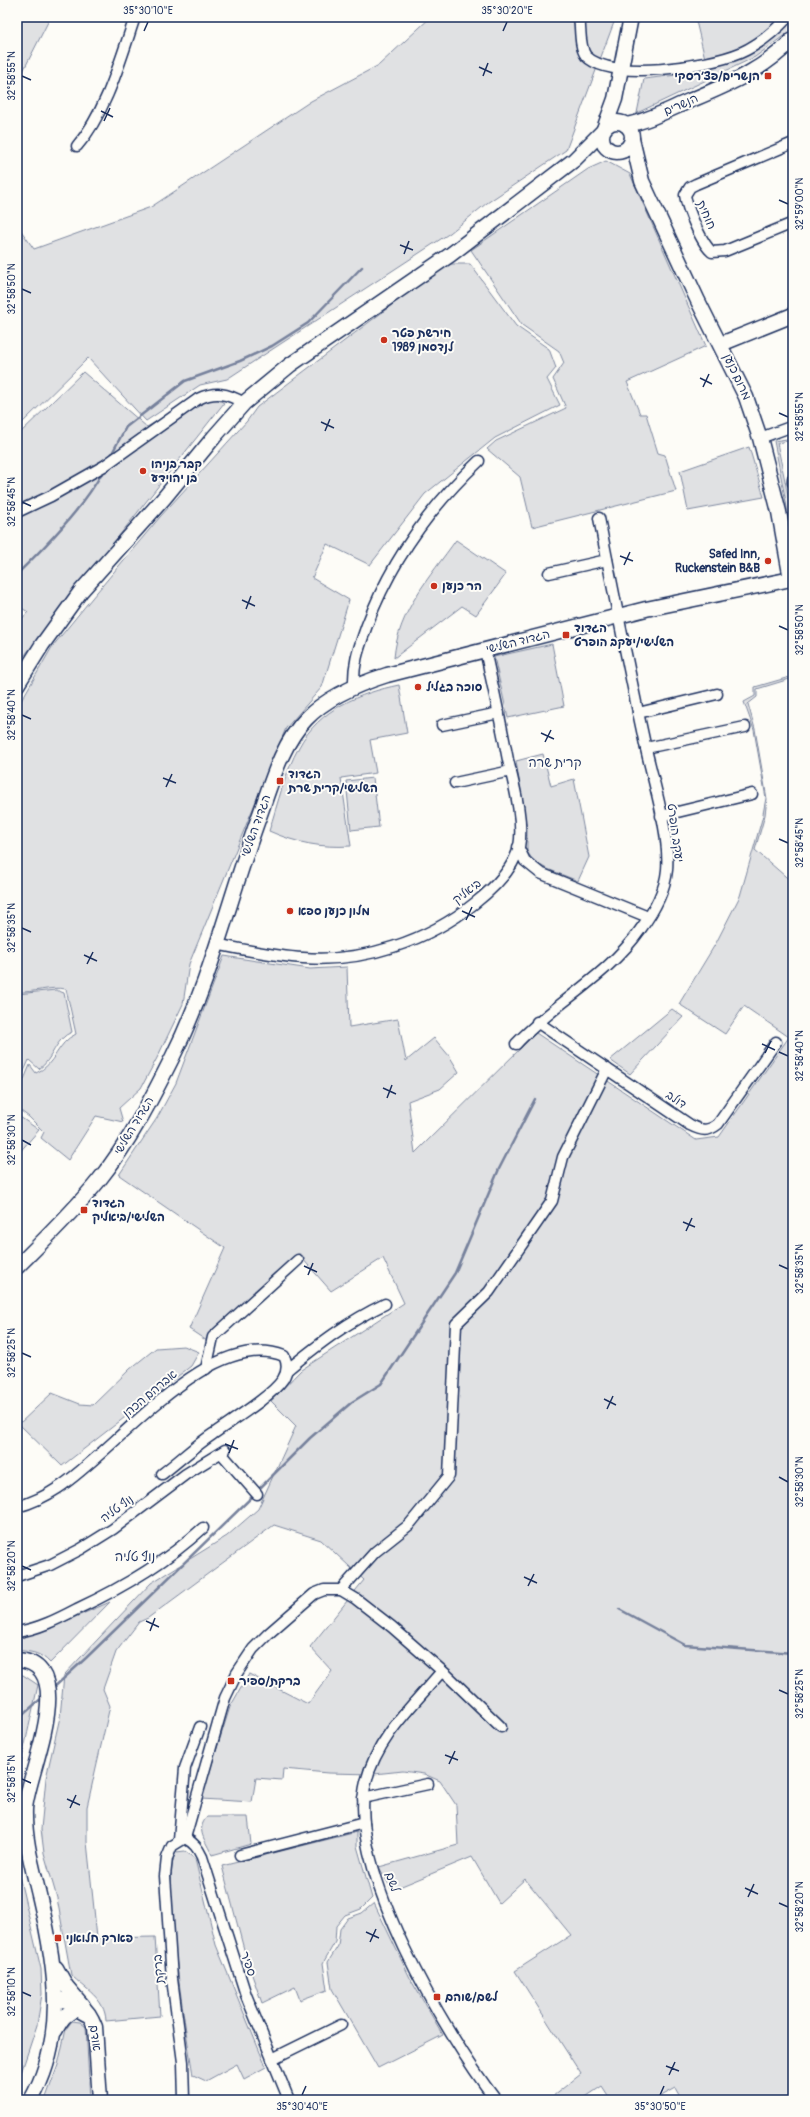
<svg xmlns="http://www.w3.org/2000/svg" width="810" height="2117" viewBox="0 0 810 2117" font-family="Pangolin,'Playpen Sans Hebrew',sans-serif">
<rect width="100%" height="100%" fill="#fdfcf7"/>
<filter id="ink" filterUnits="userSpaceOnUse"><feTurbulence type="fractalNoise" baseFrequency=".025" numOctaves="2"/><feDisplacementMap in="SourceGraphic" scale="8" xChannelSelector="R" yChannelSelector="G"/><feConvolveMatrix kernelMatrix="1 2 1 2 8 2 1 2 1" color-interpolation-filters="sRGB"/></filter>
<g filter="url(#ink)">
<g fill="#e0e1e3" stroke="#7e88a0">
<path d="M17,17H48V22L17,83Z"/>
<path d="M431,17H616L566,150L487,203L450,233L227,379L200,385L146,421L88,358L17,428V225L34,249L151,207L311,101L379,65Z"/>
<path d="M695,17H793V29L755,57L637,113L644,79L708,71Z"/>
<path d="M606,161L630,174L706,346L627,382L640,414H646L658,453L665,455L676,491L532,527L520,477L487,449L496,441L566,408L553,379L564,363L559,351L522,325L471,250L588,169Z"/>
<path d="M446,264H470L516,326L549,349L556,368L547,379L560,405L495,438L425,494L370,565L327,544L312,578L349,600L322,687L286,728L189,964L183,1004L157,1058L141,1088L119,1108L123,1122L96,1116L68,1160L41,1138L44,1132L29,1117L17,1108V1096L30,1065L36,1073C56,1065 56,1043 76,1034L66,989C49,986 34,993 17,992V710L21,701L52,647L92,598L160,517L247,421L257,407Z"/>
<path d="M83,372L147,427L205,392L224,403L17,665V624L28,612L17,605V436Z"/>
<path d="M793,438V440L777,443L793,519V538L774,441Z"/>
<path d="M749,447L764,497L688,511L680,471Z"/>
<path d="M456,540L506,574L476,615L462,606L394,658C398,611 430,577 456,540Z"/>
<path d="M552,644L564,706L508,718L494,657Z"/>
<path d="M793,676V678L757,689V697L748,704L755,729L767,799L765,815L755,850L793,883V2100H683L676,2088L654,2100H611L602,2086L581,2100H548L581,2074L515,1971L571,1935L525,1879L499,1903L472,1857L392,1890L379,1867L458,1845L456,1805L440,1781L424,1774L403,1771L374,1774L328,1773L283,1769L282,1780L256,1778L252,1802L201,1799L230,1707L249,1674L308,1704L332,1671L310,1647L364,1580L321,1540L274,1525L148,1618L139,1622L116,1652L103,1689L110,1706L87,1807V1842L97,1938L155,1937L160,2016L106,2021C105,1998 85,1989 71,1975L57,1898L44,1853L41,1829L46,1778L60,1717L64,1675L151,1583L227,1536L258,1509L296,1426L271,1401L301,1370L404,1303L383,1258L331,1291L301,1257L207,1341L189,1329L225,1248L119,1175L157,1118L176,1083L224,956L310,969L347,967L349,1027L398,1019L406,1061L434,1038L450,1057L459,1072L440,1089L408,1101L415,1153L536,1033L696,1140L719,1137L789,1037L744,1006L725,1034L679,1004L716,943L740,896L762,819L766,798L754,730L744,702L755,696V687Z"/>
<path d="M399,685L407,733L370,740L376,773L341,778L351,846C321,848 296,843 269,831C278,803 285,772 299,747C319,709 360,693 399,685Z"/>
<path d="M543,754L551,786L574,779L589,857L578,881L545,868L534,861L527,852V830L516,761Z"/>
<path d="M373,778L379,827L351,830L346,781Z"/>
<path d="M56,990L64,993L72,1032C55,1038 53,1060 39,1069L29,1060L17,1087V994Z"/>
<path d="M672,1009L683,1017L630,1074L610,1060Z"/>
<path d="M17,1115L39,1130L17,1155Z"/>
<path d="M184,1346L199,1352L191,1366L62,1466L19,1424L52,1393L80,1404L93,1405L130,1369L156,1348Z"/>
<path d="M110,1602L50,1663C40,1652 31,1652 17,1650V1639L45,1630Z"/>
<path d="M17,1675H23L38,1685L17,1781Z"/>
<path d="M207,1817H248L251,1844L212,1855C206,1841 195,1830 207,1817Z"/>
<path d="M357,1832V1846L372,1898L361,1909L345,1915L336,1926L335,1942L323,1963L327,1990L300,2000L295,1987L262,2003L247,1961L222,1866Z"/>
<path d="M185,1851L195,1859L216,1945L266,2067L244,2079L237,2064L206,2081L193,2075C187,2038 160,1878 176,1852Z"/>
<path d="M17,1867L41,1969L42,1994L37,2025L17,2085Z"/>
<path d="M374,1903L412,1982L443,2035L378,2068L332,1989L328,1962L338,1946L340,1929L348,1918L362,1913Z"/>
<path d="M72,2021L80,2022L86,2027L90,2100H45L58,2065L66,2029Z"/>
</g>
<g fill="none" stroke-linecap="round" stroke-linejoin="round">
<g stroke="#76819c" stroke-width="2.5">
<path d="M110,457L126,427L185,381L240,361L272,346L308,323L362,267"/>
<path d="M17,574C45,547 85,505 103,471"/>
<path d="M257,1491L310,1438L352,1402L381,1384L455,1273L499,1169L535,1099"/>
<path d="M619,1609L685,1645L793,1653"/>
<path d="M51,1690L86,1658L254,1495"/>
<path d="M17,1720L43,1697"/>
</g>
<defs>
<g id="street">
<path d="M579,17C581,28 579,47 586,56C611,82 709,66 740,53C758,45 775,31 788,17"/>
<path d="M793,143L696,184L690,187L685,195C687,209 702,244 712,252L725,251L793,223"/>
<path d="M77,146C106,113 121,58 135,17"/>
<path d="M760,438L793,426"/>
<path d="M793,479V483"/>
<path d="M17,512L51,496L104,466L198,399C215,391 227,393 244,403"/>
<path d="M549,573L607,560"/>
<path d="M354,687C353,662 359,648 367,625C391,561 430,507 479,461"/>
<path d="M638,713L717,694"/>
<path d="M442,725L499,713"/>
<path d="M646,748L745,727"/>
<path d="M455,783L511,771"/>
<path d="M661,816L752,794"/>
<path d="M518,847L525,861L540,873L648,917"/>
<path d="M216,944C245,950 273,956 303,958C363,963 428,941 475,903C493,889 513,870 519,847C524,821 514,785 508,760C501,723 493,687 485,650"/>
<path d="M537,1022L690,1125C702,1131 708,1132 718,1124L776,1042"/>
<path d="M516,1044C554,1003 607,977 640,930C652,914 665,891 667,870C670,835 654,784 646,749C629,672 614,595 599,518"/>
<path d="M206,1369L213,1337L298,1260"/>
<path d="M287,1370C319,1344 347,1322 385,1304"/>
<path d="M221,1453L257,1494"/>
<path d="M17,1507C31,1503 46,1496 58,1488C116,1451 209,1326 284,1356C288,1364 288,1371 283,1379C271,1397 231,1421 213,1434C195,1446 179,1461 162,1474"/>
<path d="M17,1576L50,1565L81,1549L113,1529L186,1474L225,1450"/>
<path d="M341,1590L375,1552L409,1525L449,1476L456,1324L489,1292L552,1201L563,1157L607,1069"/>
<path d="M17,1632C38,1629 58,1619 77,1609C122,1588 166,1562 203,1528"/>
<path d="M442,1671C413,1705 377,1738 366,1782C345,1865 446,2035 496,2100"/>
<path d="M363,1798L428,1784"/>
<path d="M185,1838L225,1698L237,1673L253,1649L268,1634L314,1594L324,1590H341L356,1599L392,1627L448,1676L501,1727"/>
<path d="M185,1838C194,1843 198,1848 202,1857L246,1995L289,2100"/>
<path d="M179,1840L185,1768L200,1727"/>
<path d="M240,1855L364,1823"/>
<path d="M272,2059L341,2025"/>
<path d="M184,2100L183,2062L172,1979L165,1876L167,1858L172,1846L185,1838"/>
</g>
<g id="secondary">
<circle cx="617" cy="137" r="15"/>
<path d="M626,125C648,121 668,110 689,101C727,85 764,70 793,39"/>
<path d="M604,129L615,99L631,17"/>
<path d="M721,344L793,315"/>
<path d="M17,685L42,645L81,591L164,498L214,437L244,403L290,365L450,255L574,160L602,132"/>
<path d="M17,1267C45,1239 74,1211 99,1180C129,1143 152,1098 173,1056C211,980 230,896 259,817C271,784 281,745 306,719C327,697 358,684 387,675L646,609L791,579L779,512L760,438L746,397L698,301L642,181L632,139"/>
<path d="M17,1660C81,1663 27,1774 25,1809C24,1840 33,1869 40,1899C56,1967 67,2036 31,2100"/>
<path d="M56,1968L66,1986L83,2006"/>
<path d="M56,1999C78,2002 87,2005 95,2027L100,2100"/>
<path d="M55,2031C61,2020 65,2013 77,2009L86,2014"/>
</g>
</defs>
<use href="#street" stroke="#1b2f5e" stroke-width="13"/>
<use href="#secondary" stroke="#1b2f5e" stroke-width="17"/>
<use href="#street" stroke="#fdfcf7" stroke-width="10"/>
<use href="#secondary" stroke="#fdfcf7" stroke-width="14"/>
</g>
</g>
<path fill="none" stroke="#1b2f5e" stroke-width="1.5" d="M144,31L148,22M503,31L507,22M479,67L492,73M22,76L31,80M483,76L488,63M101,111L113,117M104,121L110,108M779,200L788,204M400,245L413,250M404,254L409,241M22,289L31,293M700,378L712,384M703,387L709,374M779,413L788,417M321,422L334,428M325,431L330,419M22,502L31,506M620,556L633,561M624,565L630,552M242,600L255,606M246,609L251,596M779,626L788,630M22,715L31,719M541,733L554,739M545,742L551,730M163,778L176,783M166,787L172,774M779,839L788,843M462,911L475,917M466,920L472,907M22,928L31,932M84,955L97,961M87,964L93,952M762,1044L775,1050M779,1052L788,1056M765,1053L771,1041M383,1088L396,1094M387,1098L392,1085M22,1140L31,1145M683,1222L695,1227M686,1231L692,1218M779,1265L788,1269M304,1266L317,1272M308,1275L313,1263M22,1353L31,1357M604,1399L616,1405M607,1409L613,1396M225,1444L238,1449M229,1453L234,1440M779,1477L788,1482M22,1566L31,1570M524,1577L537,1583M528,1586L534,1574M146,1621L159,1627M150,1631L155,1618M779,1690L788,1694M445,1755L458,1760M449,1764L455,1751M22,1779L31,1783M67,1799L80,1805M70,1808L76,1795M745,1888L758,1894M748,1897L754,1884M779,1903L788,1907M366,1932L379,1938M370,1942L376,1929M22,1992L31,1996M666,2066L679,2071M669,2075L675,2062M302,2095L306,2086M660,2095L664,2086"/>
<g fill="#c8321e" stroke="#fdfcf7" stroke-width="1.5">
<rect x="764" y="72" width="8" height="8" rx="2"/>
<circle cx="384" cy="340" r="4"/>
<circle cx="143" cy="471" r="4"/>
<circle cx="768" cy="561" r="4"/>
<circle cx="434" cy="586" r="4"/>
<rect x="562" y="631" width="8" height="8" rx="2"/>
<circle cx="418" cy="687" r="4"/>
<rect x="276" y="777" width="8" height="8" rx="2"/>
<circle cx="290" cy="911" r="4"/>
<rect x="80" y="1206" width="8" height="8" rx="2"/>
<rect x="227" y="1677" width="8" height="8" rx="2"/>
<rect x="54" y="1934" width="8" height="8" rx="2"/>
<rect x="433" y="1993" width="8" height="8" rx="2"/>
</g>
<g text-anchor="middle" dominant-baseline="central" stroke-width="4" stroke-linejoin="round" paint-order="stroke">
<g font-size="12" font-weight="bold" fill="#1b2f5e" stroke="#fdfcf7" text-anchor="start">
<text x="760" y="76" text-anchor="end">הנשרים/פצ׳רסקי</text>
<text x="392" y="333">חירשת פטר<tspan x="392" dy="14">לנדסמן 1989</tspan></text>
<text x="151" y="464">קבר בניהו<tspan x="151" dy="14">בן יהוידע</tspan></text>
<text x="760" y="554" text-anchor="end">Safed Inn,<tspan x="760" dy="14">Ruckenstein B&amp;B</tspan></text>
<text x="442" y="586">הר כנען</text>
<text x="574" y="628">הגדוד<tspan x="574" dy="14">השלישי/יעקב הופרט</tspan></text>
<text x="426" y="687">סוכה בגליל</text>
<text x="288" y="774">הגדוד<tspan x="288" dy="14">השלישי/קרית שרת</tspan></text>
<text x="298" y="911">מלון כנען ספא</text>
<text x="92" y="1203">הגדוד<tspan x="92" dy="14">השלישי/ביאליק</tspan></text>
<text x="239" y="1681">ברקת/ספיר</text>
<text x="66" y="1938">פארק חלואני</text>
<text x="445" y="1997">לשם/שוהם</text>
</g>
<g font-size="12" fill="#1b2f5e" stroke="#fdfcf7">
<text transform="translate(681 105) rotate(-24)">הנשרים</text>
<text transform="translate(706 215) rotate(66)">חוחית</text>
<text transform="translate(737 377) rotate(65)">מרום כנען</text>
<text transform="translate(518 642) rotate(-14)">הגדוד השלישי</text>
<text transform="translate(256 826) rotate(-70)">הגדוד השלישי</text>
<text transform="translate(675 833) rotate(82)">יעקב הופרט</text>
<text transform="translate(467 892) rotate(-37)">ביאליק</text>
<text transform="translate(676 1100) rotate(34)">דולב</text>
<text transform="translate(134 1126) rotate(-59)">הגדוד השלישי</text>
<text transform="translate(150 1394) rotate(-40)">אברהם הכהן</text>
<text transform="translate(117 1509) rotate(-36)">נוף טליה</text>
<text transform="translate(392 1882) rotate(70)">לשם</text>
<text transform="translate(248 1964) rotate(71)">ספיר</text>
<text transform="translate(159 1969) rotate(-95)">ברקת</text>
<text transform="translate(95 2038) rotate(82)">אודם</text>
</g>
<g font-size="13" fill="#1b2f5e" stroke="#fdfcf7">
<text x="555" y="763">קרית שרה</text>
<text x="135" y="1557">נוף טליה</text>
</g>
</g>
<rect width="810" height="2117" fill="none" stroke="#fdfcf7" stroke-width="44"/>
<rect x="22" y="22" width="766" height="2073" fill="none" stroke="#1b2f5e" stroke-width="1.5"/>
<g font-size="10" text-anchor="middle" fill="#1b2f5e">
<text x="148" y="14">35°30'10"E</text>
<text x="507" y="14">35°30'20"E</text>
<text transform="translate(11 76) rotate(-90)" y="4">32°58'55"N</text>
<text transform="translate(799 204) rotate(-90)" y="4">32°59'00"N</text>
<text transform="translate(11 289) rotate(-90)" y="4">32°58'50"N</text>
<text transform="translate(799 417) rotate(-90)" y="4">32°58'55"N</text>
<text transform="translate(11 502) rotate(-90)" y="4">32°58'45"N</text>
<text transform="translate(799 630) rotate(-90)" y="4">32°58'50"N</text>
<text transform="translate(11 715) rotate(-90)" y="4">32°58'40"N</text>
<text transform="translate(799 843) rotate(-90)" y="4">32°58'45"N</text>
<text transform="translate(11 928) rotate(-90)" y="4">32°58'35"N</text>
<text transform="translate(799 1056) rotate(-90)" y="4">32°58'40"N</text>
<text transform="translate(11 1140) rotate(-90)" y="4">32°58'30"N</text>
<text transform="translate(799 1269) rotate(-90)" y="4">32°58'35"N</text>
<text transform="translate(11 1353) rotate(-90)" y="4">32°58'25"N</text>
<text transform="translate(799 1482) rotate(-90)" y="4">32°58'30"N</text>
<text transform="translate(11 1566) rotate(-90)" y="4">32°58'20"N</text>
<text transform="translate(799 1694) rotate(-90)" y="4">32°58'25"N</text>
<text transform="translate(11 1779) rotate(-90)" y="4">32°58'15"N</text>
<text transform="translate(799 1907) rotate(-90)" y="4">32°58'20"N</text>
<text transform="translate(11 1992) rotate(-90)" y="4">32°58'10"N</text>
<text x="302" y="2110">35°30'40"E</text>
<text x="660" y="2110">35°30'50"E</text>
</g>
</svg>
